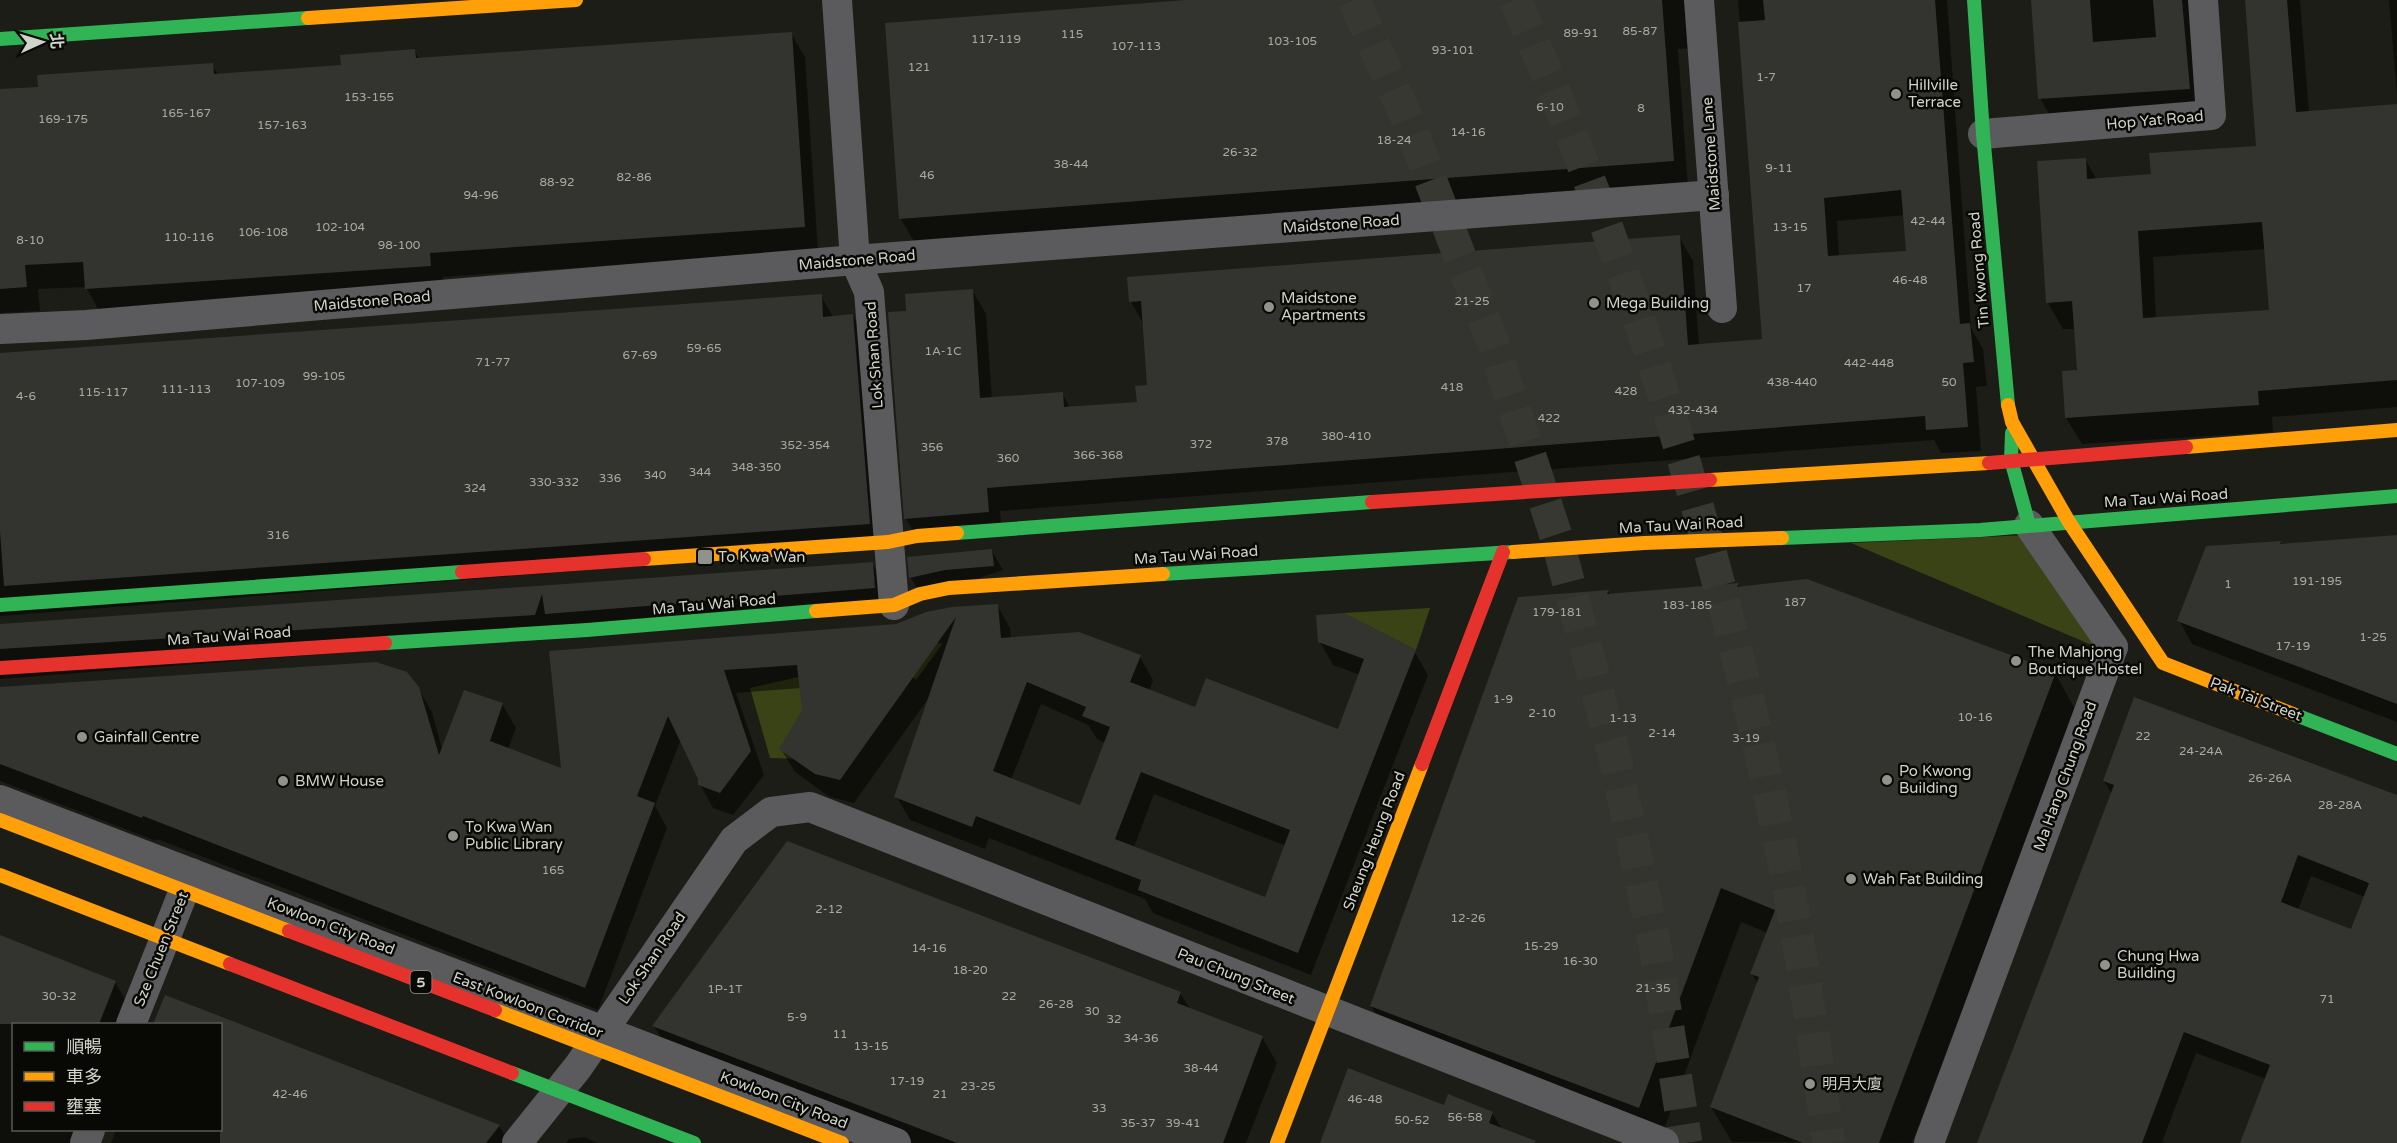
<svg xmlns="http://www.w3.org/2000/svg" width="2397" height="1143" viewBox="0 0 2397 1143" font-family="'Varela Round','Noto Sans TC',sans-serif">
<rect width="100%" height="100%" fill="#1c1d16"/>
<g fill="#3a4316">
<path d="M2028,535L2099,648L1851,543Z"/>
<path d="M1430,608L1416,650L1343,613Z"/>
<path d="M943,643L916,680L913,677L801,759L770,758L750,688L820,672L890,646Z"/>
</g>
<g fill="#0007" fill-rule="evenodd">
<path d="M1217,0H1693L1698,48L1678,49L1688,187L916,245L901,219Z"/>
<path d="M1738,0H1947L1971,328L1983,349L1987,386L1976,387L1981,451L1941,453L1934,440L1000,511L1002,536L920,543L906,519L890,313L908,312L972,290L986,314L992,399L1062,393L1070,408L1139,403L1148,387L1144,325L1131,302L1128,278L1679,237L1693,261L1699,346L1764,340ZM1905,215L1908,252L1839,257L1837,221Z"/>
<path d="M2033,0H2196L2205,116L2055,125L2040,98Z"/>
<path d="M2246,0H2300L2309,112L2397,105V407L2272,417L2273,432L2082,444L2066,418L2079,372L2076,329H2063L2048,303L2085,159L2097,180L2152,176L2258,147ZM2266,249L2271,311L2156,319L2153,257Z"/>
<path d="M2389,0H2397V94Z"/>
<path d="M791,33L805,57L818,251L443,277L444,290L100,313L86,287L38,289L40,311L0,313V91L40,89L212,65L218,75L342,67L415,51L419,59Z"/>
<path d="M821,296L833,317L853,316L866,339L883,547L0,616V355Z"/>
<path d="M2397,536V722L2192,644L2179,620L2207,548L2281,543L2282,545Z"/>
<path d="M992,551L1003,570L922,597L911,578L909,558Z"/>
<path d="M872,563L886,587L888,611L0,679V625Z"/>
<path d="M1738,585L1740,588L2055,673L2075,709L1912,1143L1732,1142L1711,1107L1758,984L1752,974L1768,933L1741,922L1659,1143L1392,1041L1371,1006L1608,591L1610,595Z"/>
<path d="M997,605L1010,628L1011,639L1140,657L1153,680L1149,691L1196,709L1338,731L1360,675L1333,665L1320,642L1414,651L1428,675L1311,975L1153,913L1145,899L989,838L985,849L910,820L896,796L930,696L854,803L830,797L795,772L781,749L804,711L801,688L736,693L764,775L733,815L713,808L700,784V779L681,739L655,806L667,828L598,1010L157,839L156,841L0,781V688H418L432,712L442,749L502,704L516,728L508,749L563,770L550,653L896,625ZM1041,704L1088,725L1097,739L1105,743L1081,807L1011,780ZM1154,794L1286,846L1266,899L1134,847Z"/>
<path d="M2104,781L2397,805V1143H2242L2266,1079L2196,1053L2162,1142L2166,1143H1979L2112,794ZM2311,876L2365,897L2352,931L2298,910Z"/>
<path d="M0,937L115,982L127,1003L119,1024H14V1130H78L73,1143H0Z"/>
<path d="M1180,993L1190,1009L1262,1037L1277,1063L1246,1143H906L669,1051L654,1026Z"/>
<path d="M166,997L499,1126L509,1143H111L116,1130H220V1024H155Z"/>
<path d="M1445,1107L1492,1113L1502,1129L1537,1143H1321Z"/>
<path d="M584,1137L598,1143H566L569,1139Z"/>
</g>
<g fill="#33342f" fill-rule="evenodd">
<path d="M1186,0H1662L1674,161L899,219L885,23Z"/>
<path d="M1763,0H1935L1960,324L1970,323L1974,362L1963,363L1968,427L1926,430L1925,416L987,488L989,512L904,519L888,312L906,311L905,294L973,289L980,398L1063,392L1064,407L1137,402L1135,386L1147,385L1141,301L1129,302L1127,277L1680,235L1688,345L1762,339L1738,22L1765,20ZM1901,190L1906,251L1828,256L1824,198Z"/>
<path d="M2031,0H2090L2093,42L2156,37L2153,0H2182L2190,89L2038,99Z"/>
<path d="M2245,0H2287L2296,112L2397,104V380L2258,391L2259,405L2065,418L2062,371L2077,370L2072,301L2046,303L2037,161L2086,158L2087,179L2151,174L2149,153L2256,146ZM2262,222L2269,310L2143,318L2138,231Z"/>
<path d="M792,32L805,227L430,253L431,266L85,289L83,262L25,265L27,287L0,289V89L38,87L37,75L213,63L214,74L341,65L340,55L415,49L416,58Z"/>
<path d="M822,294L823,317L853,314L870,524L4,586L0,531V353Z"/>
<path d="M2397,535V704L2177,621L2206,546L2281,541L2280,544Z"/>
<path d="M992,549L994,566L945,570L909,578L907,557Z"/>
<path d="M873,562L875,588L545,614L542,594L535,615L0,649V624Z"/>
<path d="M1807,579L2056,672L1879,1143H1803L1710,1107L1759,977L1750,974L1775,910L1721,888L1639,1108L1370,1006L1518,597L1609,590L1607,594L1739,583L1737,587Z"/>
<path d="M998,604L1001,638L1079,632L1141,655L1130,682L1195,707L1206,678L1338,729L1364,659L1318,642L1316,615L1343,613L1416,650L1298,953L1138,890L1141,880L976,816L972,827L894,797L956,617L840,780L815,774L779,749L802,710L797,665L724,670L751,751L720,793L698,785V779L668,716L637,796L655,803L585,988L143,816L142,818L0,764V687L376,662L407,672L419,687L439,755L464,690L503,703L490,741L561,768L549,651L896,624L926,612L952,607ZM1027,682L1086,707L1082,716L1110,727L1080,805L993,771ZM1141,772L1290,830L1265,897L1115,839Z"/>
<path d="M2134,697L2397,795V1143H2240L2270,1065L2184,1032L2142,1143H1977L2114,785L2103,781ZM2298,855L2369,883L2351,929L2281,902Z"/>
<path d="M787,841L1181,992L1177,1003L1263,1036L1223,1143H957L652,1026Z"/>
<path d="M0,935L116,981L99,1024H0Z"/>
<path d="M165,995L235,1022L500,1125L486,1143H220V1024H153Z"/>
<path d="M1348,1068L1444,1105L1448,1094L1493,1112L1489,1123L1536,1141L1535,1143H1320Z"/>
</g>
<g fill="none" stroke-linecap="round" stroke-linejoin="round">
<g stroke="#373831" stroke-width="33" stroke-dasharray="33 16" stroke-linecap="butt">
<path d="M1354,0L1406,116L1493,343L1557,539L1614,754L1655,946L1686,1143"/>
<path d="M1515,0C1630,259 1716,541 1775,819C1798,926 1813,1035 1829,1143"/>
</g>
<g stroke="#5b5a5c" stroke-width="30">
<path d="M837,0L855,260L869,292L894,605"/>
<path d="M1699,0L1722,308"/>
<path d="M1983,134L2211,115L2203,0"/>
<path d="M0,329L86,325L855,260L1714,195"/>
<path d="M2029,525L2113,647"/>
<path d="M0,800L896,1143"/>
<path d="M131,1024L191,873"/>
<path d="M85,1143L90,1130"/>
<path d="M517,1143L578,1067L734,840L771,812L810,807L1664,1143"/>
<path d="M1929,1143L2113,647"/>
</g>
<g stroke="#30b455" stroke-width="14">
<path d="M1974,0L1983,134L2008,405"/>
<path d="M0,39L308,18"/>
<path d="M2012,433L2011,460L2029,525"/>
<path d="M957,533L1372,502"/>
<path d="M1782,538L1980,530L2397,496"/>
<path d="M1163,574L1513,552"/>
<path d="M0,605L462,572"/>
<path d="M385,643L587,630L816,611"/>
<path d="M2293,714L2397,754"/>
</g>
<g stroke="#ff9f0a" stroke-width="14">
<path d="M308,18L576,0"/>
<path d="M2008,405L2012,422L2069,522L2163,663L2293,714"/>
<path d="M2186,447L2397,430"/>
<path d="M1710,480L1989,463"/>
<path d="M1513,552L1644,543L1782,538"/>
<path d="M644,559L888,542L917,536L957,533"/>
<path d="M816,611L894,605L920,594L949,588L1163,574"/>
<path d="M1277,1143L1422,764"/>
</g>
<g stroke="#e5322d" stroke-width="14">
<path d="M1989,463L2186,447"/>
<path d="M1372,502L1710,480"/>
<path d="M462,572L644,559"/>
<path d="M0,668L385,643"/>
<path d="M1422,764L1503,552"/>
</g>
<path stroke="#30b455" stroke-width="14" d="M512,1073L694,1143"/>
<g stroke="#ff9f0a" stroke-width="14">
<path d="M0,820L289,931"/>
<path d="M0,875L230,964"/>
<path d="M495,1010L842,1143"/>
</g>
<g stroke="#e5322d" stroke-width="14">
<path d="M289,931L495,1010"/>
<path d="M230,964L512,1073"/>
</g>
</g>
<g fill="#91938b" stroke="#080905" stroke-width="2">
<circle cx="1896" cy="94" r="6"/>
<circle cx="1594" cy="303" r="6"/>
<circle cx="1269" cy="307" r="6"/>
<rect x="697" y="549" width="16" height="16" rx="3"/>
<circle cx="2016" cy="661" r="6"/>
<circle cx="82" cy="737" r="6"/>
<circle cx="1887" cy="780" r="6"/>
<circle cx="283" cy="781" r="6"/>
<circle cx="453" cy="836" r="6"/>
<circle cx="1851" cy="879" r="6"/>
<circle cx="2105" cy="965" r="6"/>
<circle cx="1810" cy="1084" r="6"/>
</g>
<g text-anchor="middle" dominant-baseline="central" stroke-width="5" stroke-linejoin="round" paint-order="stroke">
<g font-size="12" fill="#a9aba3">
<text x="1640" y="31">85-87</text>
<text x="1581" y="33">89-91</text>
<text x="1072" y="34">115</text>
<text x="996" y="39">117-119</text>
<text x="1292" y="41">103-105</text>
<text x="1136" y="46">107-113</text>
<text x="1453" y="50">93-101</text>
<text x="919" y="67">121</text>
<text x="1766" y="77">1-7</text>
<text x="369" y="97">153-155</text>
<text x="1550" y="107">6-10</text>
<text x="1641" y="108">8</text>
<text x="186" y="113">165-167</text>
<text x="63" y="119">169-175</text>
<text x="282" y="125">157-163</text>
<text x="1468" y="132">14-16</text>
<text x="1394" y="140">18-24</text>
<text x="1240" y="152">26-32</text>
<text x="1071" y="164">38-44</text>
<text x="1779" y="168">9-11</text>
<text x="927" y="175">46</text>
<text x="634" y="177">82-86</text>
<text x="557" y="182">88-92</text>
<text x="481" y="195">94-96</text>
<text x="1928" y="221">42-44</text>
<text x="340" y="227">102-104</text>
<text x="1790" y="227">13-15</text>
<text x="263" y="232">106-108</text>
<text x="189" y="237">110-116</text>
<text x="30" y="240">8-10</text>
<text x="399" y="245">98-100</text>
<text x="1910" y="280">46-48</text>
<text x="1804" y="288">17</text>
<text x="1472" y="301">21-25</text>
<text x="704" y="348">59-65</text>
<text x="943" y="351">1A-1C</text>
<text x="640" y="355">67-69</text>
<text x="493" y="362">71-77</text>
<text x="1869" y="363">442-448</text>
<text x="324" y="376">99-105</text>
<text x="1792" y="382">438-440</text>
<text x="1949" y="382">50</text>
<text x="260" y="383">107-109</text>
<text x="1452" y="387">418</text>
<text x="186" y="389">111-113</text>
<text x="1626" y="391">428</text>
<text x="103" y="392">115-117</text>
<text x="26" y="396">4-6</text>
<text x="1693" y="410">432-434</text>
<text x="1549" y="418">422</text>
<text x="1346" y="436">380-410</text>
<text x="1277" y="441">378</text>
<text x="1201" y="444">372</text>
<text x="805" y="445">352-354</text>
<text x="932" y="447">356</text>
<text x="1098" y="455">366-368</text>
<text x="1008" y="458">360</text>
<text x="756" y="467">348-350</text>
<text x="700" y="472">344</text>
<text x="655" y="475">340</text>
<text x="610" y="478">336</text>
<text x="554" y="482">330-332</text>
<text x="475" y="488">324</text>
<text x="278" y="535">316</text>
<text x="2317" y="581">191-195</text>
<text x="2228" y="584">1</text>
<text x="1795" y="602">187</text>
<text x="1687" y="605">183-185</text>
<text x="1557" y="612">179-181</text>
<text x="2373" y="637">1-25</text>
<text x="2293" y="646">17-19</text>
<text x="1503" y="699">1-9</text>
<text x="1542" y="713">2-10</text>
<text x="1975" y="717">10-16</text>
<text x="1623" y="718">1-13</text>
<text x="1662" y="733">2-14</text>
<text x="2143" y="736">22</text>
<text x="1746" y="738">3-19</text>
<text x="2201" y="751">24-24A</text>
<text x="2270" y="778">26-26A</text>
<text x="2340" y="805">28-28A</text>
<text x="553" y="870">165</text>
<text x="829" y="909">2-12</text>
<text x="1468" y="918">12-26</text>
<text x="1541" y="946">15-29</text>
<text x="929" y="948">14-16</text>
<text x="1580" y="961">16-30</text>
<text x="970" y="970">18-20</text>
<text x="1653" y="988">21-35</text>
<text x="725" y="989">1P-1T</text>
<text x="59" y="996">30-32</text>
<text x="1009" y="996">22</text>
<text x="2327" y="999">71</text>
<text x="1056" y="1004">26-28</text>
<text x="1092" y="1011">30</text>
<text x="797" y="1017">5-9</text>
<text x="1114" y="1019">32</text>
<text x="840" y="1034">11</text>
<text x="1141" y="1038">34-36</text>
<text x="871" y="1046">13-15</text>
<text x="1201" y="1068">38-44</text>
<text x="907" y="1081">17-19</text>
<text x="978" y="1086">23-25</text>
<text x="290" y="1094">42-46</text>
<text x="940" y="1094">21</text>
<text x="1365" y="1099">46-48</text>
<text x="1099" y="1108">33</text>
<text x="1465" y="1117">56-58</text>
<text x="1412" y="1120">50-52</text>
<text x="1138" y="1123">35-37</text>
<text x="1183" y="1123">39-41</text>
</g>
<rect fill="#080905" stroke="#94968f" stroke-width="1.5" x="410.5" y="971" width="21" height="22" rx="4.5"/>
<g font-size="14" font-weight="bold" fill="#d0d3ca">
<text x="421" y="982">5</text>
</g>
<g font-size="15" fill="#d0d3ca" stroke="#080905" text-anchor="start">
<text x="1908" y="85">Hillville<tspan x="1908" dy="17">Terrace</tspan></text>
<text x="1281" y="298">Maidstone<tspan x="1281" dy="17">Apartments</tspan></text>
<text x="1606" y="303">Mega Building</text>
<text x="718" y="557">To Kwa Wan</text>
<text x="2028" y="652">The Mahjong<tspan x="2028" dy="17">Boutique Hostel</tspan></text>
<text x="94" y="737">Gainfall Centre</text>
<text x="1899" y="771">Po Kwong<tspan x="1899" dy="17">Building</tspan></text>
<text x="295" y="781">BMW House</text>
<text x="465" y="827">To Kwa Wan<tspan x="465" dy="17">Public Library</tspan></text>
<text x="1863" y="879">Wah Fat Building</text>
<text x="2117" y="956">Chung Hwa<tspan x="2117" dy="17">Building</tspan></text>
<text x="1822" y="1084">明月大廈</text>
</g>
<g font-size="15" fill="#d0d3ca" stroke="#080905">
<text transform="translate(2155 120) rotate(-5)">Hop Yat Road</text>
<text transform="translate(1711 154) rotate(-94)">Maidstone Lane</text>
<text transform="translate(1341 224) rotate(-4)">Maidstone Road</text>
<text transform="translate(857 260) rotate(-5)">Maidstone Road</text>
<text transform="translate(1979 270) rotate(-95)">Tin Kwong Road</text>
<text transform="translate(372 301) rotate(-5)">Maidstone Road</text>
<text transform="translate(874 355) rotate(-94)">Lok Shan Road</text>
<text transform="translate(2166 498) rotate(-4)">Ma Tau Wai Road</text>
<text transform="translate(1681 525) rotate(-3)">Ma Tau Wai Road</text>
<text transform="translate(1196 555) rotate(-4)">Ma Tau Wai Road</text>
<text transform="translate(714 604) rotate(-5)">Ma Tau Wai Road</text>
<text transform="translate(229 636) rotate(-4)">Ma Tau Wai Road</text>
<text transform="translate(2256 699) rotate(21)">Pak Tai Street</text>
<text transform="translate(2065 776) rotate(-70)">Ma Hang Chung Road</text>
<text transform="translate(1374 841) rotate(-69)">Sheung Heung Road</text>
<text transform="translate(331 926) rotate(21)">Kowloon City Road</text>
<text transform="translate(161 949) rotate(-68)">Sze Chuen Street</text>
<text transform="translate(652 958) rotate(-56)">Lok Shan Road</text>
<text transform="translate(1236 976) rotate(22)">Pau Chung Street</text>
<text transform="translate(528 1005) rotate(21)">East Kowloon Corridor</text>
<text transform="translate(784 1100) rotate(21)">Kowloon City Road</text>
</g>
</g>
<rect x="12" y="1023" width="210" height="108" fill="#080905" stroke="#585a54" stroke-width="1.5"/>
<rect x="24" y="1042" width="30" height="9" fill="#30b455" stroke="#585a54" stroke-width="1.5"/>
<text x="66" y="1053" font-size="18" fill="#d0d3ca">順暢</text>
<rect x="24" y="1072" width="30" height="9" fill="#ff9f0a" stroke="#585a54" stroke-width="1.5"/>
<text x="66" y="1083" font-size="18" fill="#d0d3ca">車多</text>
<rect x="24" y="1102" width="30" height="9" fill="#e5322d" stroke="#585a54" stroke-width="1.5"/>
<text x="66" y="1113" font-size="18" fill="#d0d3ca">壅塞</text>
<g transform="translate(42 42) rotate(86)" stroke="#080905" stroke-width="4.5" paint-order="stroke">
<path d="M0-4.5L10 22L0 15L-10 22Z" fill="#d0d3ca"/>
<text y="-9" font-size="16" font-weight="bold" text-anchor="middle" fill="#d0d3ca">北</text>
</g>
</svg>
